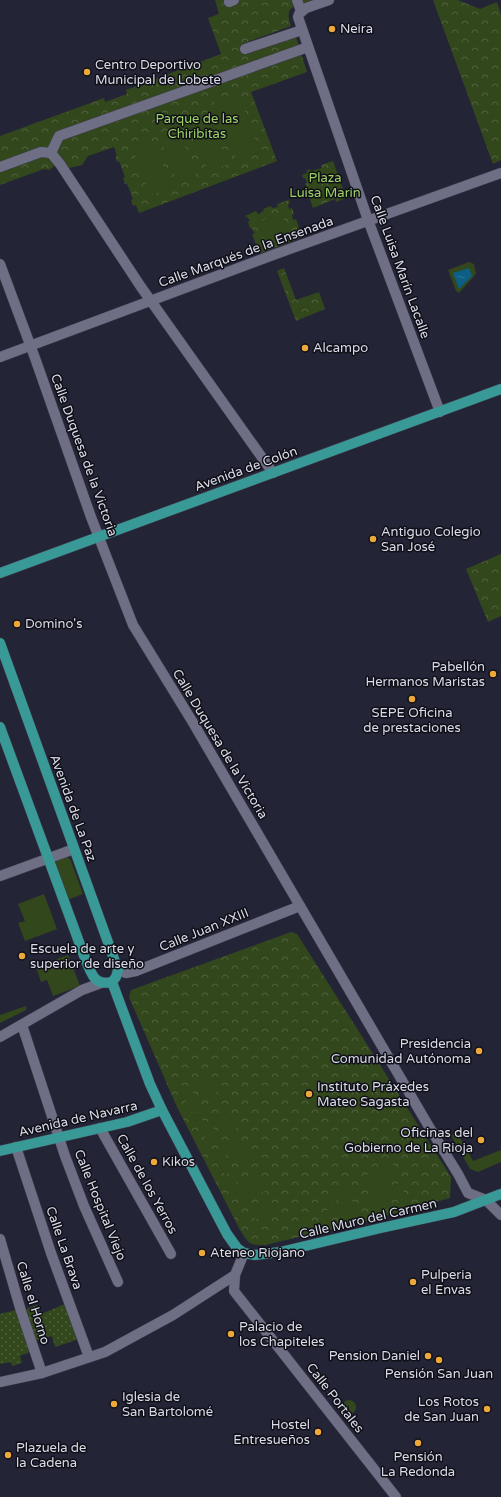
<svg xmlns="http://www.w3.org/2000/svg" width="501" height="1497" viewBox="0 0 501 1497" font-family="'Varela Round',sans-serif">
<defs>
<pattern id="grass-dots" width="8" height="8" patternUnits="userSpaceOnUse"><rect width="8" height="8" fill="#33471c"/><path d="M2 2h.1M6 6h.1" fill="none" stroke="#50613d" stroke-width="1.8" stroke-linecap="round"/></pattern>
<pattern id="forest-crowns" width="20" height="18" patternUnits="userSpaceOnUse"><rect width="20" height="18" fill="#33471c"/><path d="M2 6a3 3 0 1 1 6 0M12 15a3 3 0 1 1 6 0" fill="none" stroke="#50613d"/></pattern>
<pattern id="water-ripples" width="26" height="14" patternUnits="userSpaceOnUse"><rect width="26" height="14" fill="#0c5e84"/><path d="M2 4q2-2 4 0t4 0M15 11q2-2 4 0t4 0" fill="none" stroke="#2f7495"/></pattern>
</defs>
<rect width="100%" height="100%" fill="#242437"/>
<g fill="url(#grass-dots)">
<path d="M65,1304L79,1339L55,1347L52,1336L34,1341L24,1310L37,1305L41,1314Z"/>
<path d="M16,1310L32,1351L20,1356L22,1363L12,1366L11,1362L0,1364V1314Z"/>
</g>
<g fill="url(#forest-crowns)">
<path d="M215,0H313C296,6 283,5 291,26L242,44L247,54L296,37L307,72L251,92L277,161L139,213L136,205L133,206L131,200L133,199L127,183L125,184L123,178L125,177L119,161L117,162L115,157L117,156L114,147L88,156L82,165L69,168L63,160L49,170L44,169L0,185V136L104,98L105,102L127,94L126,90L221,54L208,18L219,14Z"/>
<path d="M433,0H458L480,9L497,2L501,14V160L493,164Z"/>
<path d="M333,161L346,198L336,202L335,199L313,208L309,196L311,195L305,184L307,183L305,178H303L302,175L307,173L306,171L310,169L311,171L322,168L321,165Z"/>
<path d="M289,200L290,203L288,204L289,209L292,208L294,214L292,215L293,220L296,219L300,231L298,232L300,238L261,253L258,247H257L252,234L255,233L251,228H250L248,222L250,221L247,217L245,216L256,211L258,214L261,213V212L264,211L263,209L271,206L272,208L278,207L277,204Z"/>
<path d="M284,268L296,300L319,292L325,309L296,321L277,271Z"/>
<path d="M501,554V616L488,622L466,569Z"/>
<path d="M291,932L297,934L451,1177L450,1198L375,1219L265,1245C248,1246 248,1242 240,1230L177,1107L129,997L131,990Z"/>
</g>
<g fill="#33471c">
<path d="M238,92L260,152L237,161L214,101Z"/>
<path d="M209,117L228,164L209,172L189,125Z"/>
<path d="M179,131L196,176L178,183L160,138Z"/>
<path d="M154,141L171,188L150,195L133,149Z"/>
<path d="M281,213L291,238L267,247L258,222Z"/>
<path d="M469,262L474,264L476,274L459,293L456,291L448,270Z"/>
<path d="M65,857L69,858L71,861L83,894L67,900C65,893 55,871 55,865C56,860 61,858 65,857Z"/>
<path d="M44,894L57,929L25,941L18,923L25,921L18,904Z"/>
<path d="M68,955L80,986L53,996L47,980L41,982L36,967Z"/>
<path d="M26,1006V1010L0,1023V1015Z"/>
<path d="M208,1079L219,1098L214,1101L209,1096L204,1097L198,1085Z"/>
<path d="M191,1089L200,1105L197,1109L198,1112L194,1115L184,1098L186,1093Z"/>
<path d="M224,1105L237,1130L225,1136L216,1119L219,1114V1109Z"/>
<path d="M201,1119L206,1122L210,1121L219,1139L209,1145L196,1121Z"/>
<path d="M457,1132L473,1161L501,1150V1162L478,1172L470,1169L451,1135Z"/>
<path d="M240,1141L250,1159L246,1162L243,1159L237,1160L230,1146Z"/>
<path d="M224,1151L231,1165L229,1169V1173L225,1175L215,1156Z"/>
<path d="M392,1161L397,1173L396,1177L370,1188L367,1184L363,1183L361,1178Z"/>
<path d="M256,1169L267,1190L257,1195L249,1181L252,1176V1172Z"/>
<path d="M234,1181L238,1184H244L252,1199L243,1204L240,1202L230,1183Z"/>
<path d="M398,1184L402,1185L405,1196L371,1207L369,1200L371,1194Z"/>
<path d="M348,1185L351,1191L350,1195L321,1207L318,1200Z"/>
<path d="M352,1201L356,1204L358,1210L326,1220L323,1212Z"/>
<path d="M261,1202C268,1202 273,1203 272,1211C267,1218 259,1221 251,1217L250,1211L252,1208Z"/>
<circle cx="349" cy="1407" r="7"/>
</g>
<path fill="url(#water-ripples)" d="M469,268L472,276L459,289L453,273Z"/>
<g fill="none" stroke-linecap="round" stroke-linejoin="round">
<defs>
<g id="minor">
<path d="M297,0L301,11"/>
<path d="M329,0L306,8L299,14L298,17L368,220L440,412"/>
<path d="M229,2L234,0"/>
<path d="M245,49L302,30"/>
<path d="M51,153L60,164L141,287L273,473"/>
<path d="M51,153L59,136L308,47"/>
<path d="M0,167L41,152L51,153"/>
<path d="M0,264L35,358L91,517L133,625L192,721L428,1125L458,1174L468,1193L486,1200L501,1215"/>
<path d="M0,357L273,255L501,173"/>
<path d="M0,876L74,849"/>
<path d="M118,970L126,973L136,971L300,906"/>
<path d="M22,1025L65,1156L84,1206L118,1282"/>
<path d="M0,1037L82,990L101,983"/>
<path d="M100,1128L171,1254"/>
<path d="M16,1147L51,1253L89,1357"/>
<path d="M0,1239L21,1311L42,1373"/>
<path d="M244,1253L235,1275L234,1291L396,1497"/>
<path d="M0,1382L42,1373L105,1352L173,1315L235,1275"/>
</g>
<g id="major">
<path d="M0,573L501,389"/>
<path d="M0,643L118,970L116,977L112,982C94,986 92,974 86,961L0,727"/>
<path d="M112,982L150,1084L162,1110L227,1234L237,1248L244,1253L255,1255L280,1252L381,1228L454,1212L501,1194"/>
<path d="M0,1151L127,1122L162,1110"/>
</g>
</defs>
<use href="#minor" stroke="#3f3e4e" stroke-width="11"/>
<use href="#major" stroke="#3f3e4e" stroke-width="11"/>
<use href="#minor" stroke="#6e6f85" stroke-width="10"/>
<use href="#major" stroke="#399997" stroke-width="10"/>
</g>
<g fill="#eda83b" stroke="#0f0f17" stroke-width="1.5">
<circle cx="332" cy="29" r="4"/>
<circle cx="87" cy="72" r="4"/>
<circle cx="305" cy="348" r="4"/>
<circle cx="373" cy="539" r="4"/>
<circle cx="17" cy="624" r="4"/>
<circle cx="493" cy="674" r="4"/>
<circle cx="412" cy="699" r="4"/>
<circle cx="22" cy="956" r="4"/>
<circle cx="479" cy="1051" r="4"/>
<circle cx="309" cy="1094" r="4"/>
<circle cx="481" cy="1140" r="4"/>
<circle cx="154" cy="1162" r="4"/>
<circle cx="202" cy="1253" r="4"/>
<circle cx="413" cy="1282" r="4"/>
<circle cx="231" cy="1334" r="4"/>
<circle cx="428" cy="1356" r="4"/>
<circle cx="439" cy="1360" r="4"/>
<circle cx="114" cy="1404" r="4"/>
<circle cx="487" cy="1409" r="4"/>
<circle cx="318" cy="1432" r="4"/>
<circle cx="418" cy="1443" r="4"/>
<circle cx="8" cy="1455" r="4"/>
</g>
<g text-anchor="middle" dominant-baseline="central" stroke-width="3" stroke-linejoin="round" paint-order="stroke">
<g font-size="13" fill="#dadbe8" stroke="#0f0f17" text-anchor="start">
<text x="340" y="29">Neira</text>
<text x="95" y="65">Centro Deportivo<tspan x="95" dy="15">Municipal de Lobete</tspan></text>
<text x="313" y="348">Alcampo</text>
<text x="381" y="532">Antiguo Colegio<tspan x="381" dy="15">San José</tspan></text>
<text x="25" y="624">Domino's</text>
<text x="485" y="667" text-anchor="end">Pabellón<tspan x="485" dy="15">Hermanos Maristas</tspan></text>
<text x="412" y="713" text-anchor="middle">SEPE Oficina<tspan x="412" dy="15">de prestaciones</tspan></text>
<text x="30" y="949">Escuela de arte y<tspan x="30" dy="15">superior de diseño</tspan></text>
<text x="471" y="1044" text-anchor="end">Presidencia<tspan x="471" dy="15">Comunidad Autónoma</tspan></text>
<text x="317" y="1087">Instituto Práxedes<tspan x="317" dy="15">Mateo Sagasta</tspan></text>
<text x="473" y="1133" text-anchor="end">Oficinas del<tspan x="473" dy="15">Gobierno de La Rioja</tspan></text>
<text x="162" y="1162">Kikos</text>
<text x="210" y="1253">Ateneo Riojano</text>
<text x="421" y="1275">Pulperia<tspan x="421" dy="15">el Envas</tspan></text>
<text x="239" y="1327">Palacio de<tspan x="239" dy="15">los Chapiteles</tspan></text>
<text x="420" y="1356" text-anchor="end">Pension Daniel</text>
<text x="439" y="1374" text-anchor="middle">Pensión San Juan</text>
<text x="122" y="1397">Iglesia de<tspan x="122" dy="15">San Bartolomé</tspan></text>
<text x="479" y="1402" text-anchor="end">Los Rotos<tspan x="479" dy="15">de San Juan</tspan></text>
<text x="310" y="1425" text-anchor="end">Hostel<tspan x="310" dy="15">Entresueños</tspan></text>
<text x="16" y="1448">Plazuela de<tspan x="16" dy="15">la Cadena</tspan></text>
<text x="418" y="1457" text-anchor="middle">Pensión<tspan x="418" dy="15">La Redonda</tspan></text>
</g>
<g font-size="13" fill="#9ed166" stroke="#0f0f17">
<text x="197" y="119">Parque de las<tspan x="197" dy="15">Chiribitas</tspan></text>
<text x="325" y="178">Plaza<tspan x="325" dy="15">Luisa Marin</tspan></text>
</g>
<g font-size="13" fill="#dadbe8" stroke="#0f0f17">
<text transform="translate(246 252) rotate(-20)">Calle Marqués de la Ensenada</text>
<text transform="translate(400 267) rotate(70)">Calle Luisa Marín Lacalle</text>
<text transform="translate(84 455) rotate(70)">Calle Duquesa de la Victoria</text>
<text transform="translate(246 469) rotate(-20)">Avenida de Colón</text>
<text transform="translate(220 744) rotate(59)">Calle Duquesa de la Victoria</text>
<text transform="translate(73 808) rotate(70)">Avenida de La Paz</text>
<text transform="translate(204 930) rotate(-22)">Calle Juan XXIII</text>
<text transform="translate(78 1119) rotate(-13)">Avenida de Navarra</text>
<text transform="translate(147 1184) rotate(61)">Calle de los Yerros</text>
<text transform="translate(100 1205) rotate(68)">Calle Hospital Viejo</text>
<text transform="translate(368 1219) rotate(-13)">Calle Muro del Carmen</text>
<text transform="translate(64 1248) rotate(71)">Calle La Brava</text>
<text transform="translate(33 1303) rotate(73)">Calle el Horno</text>
<text transform="translate(335 1398) rotate(52)">Calle Portales</text>
</g>
</g>
</svg>
